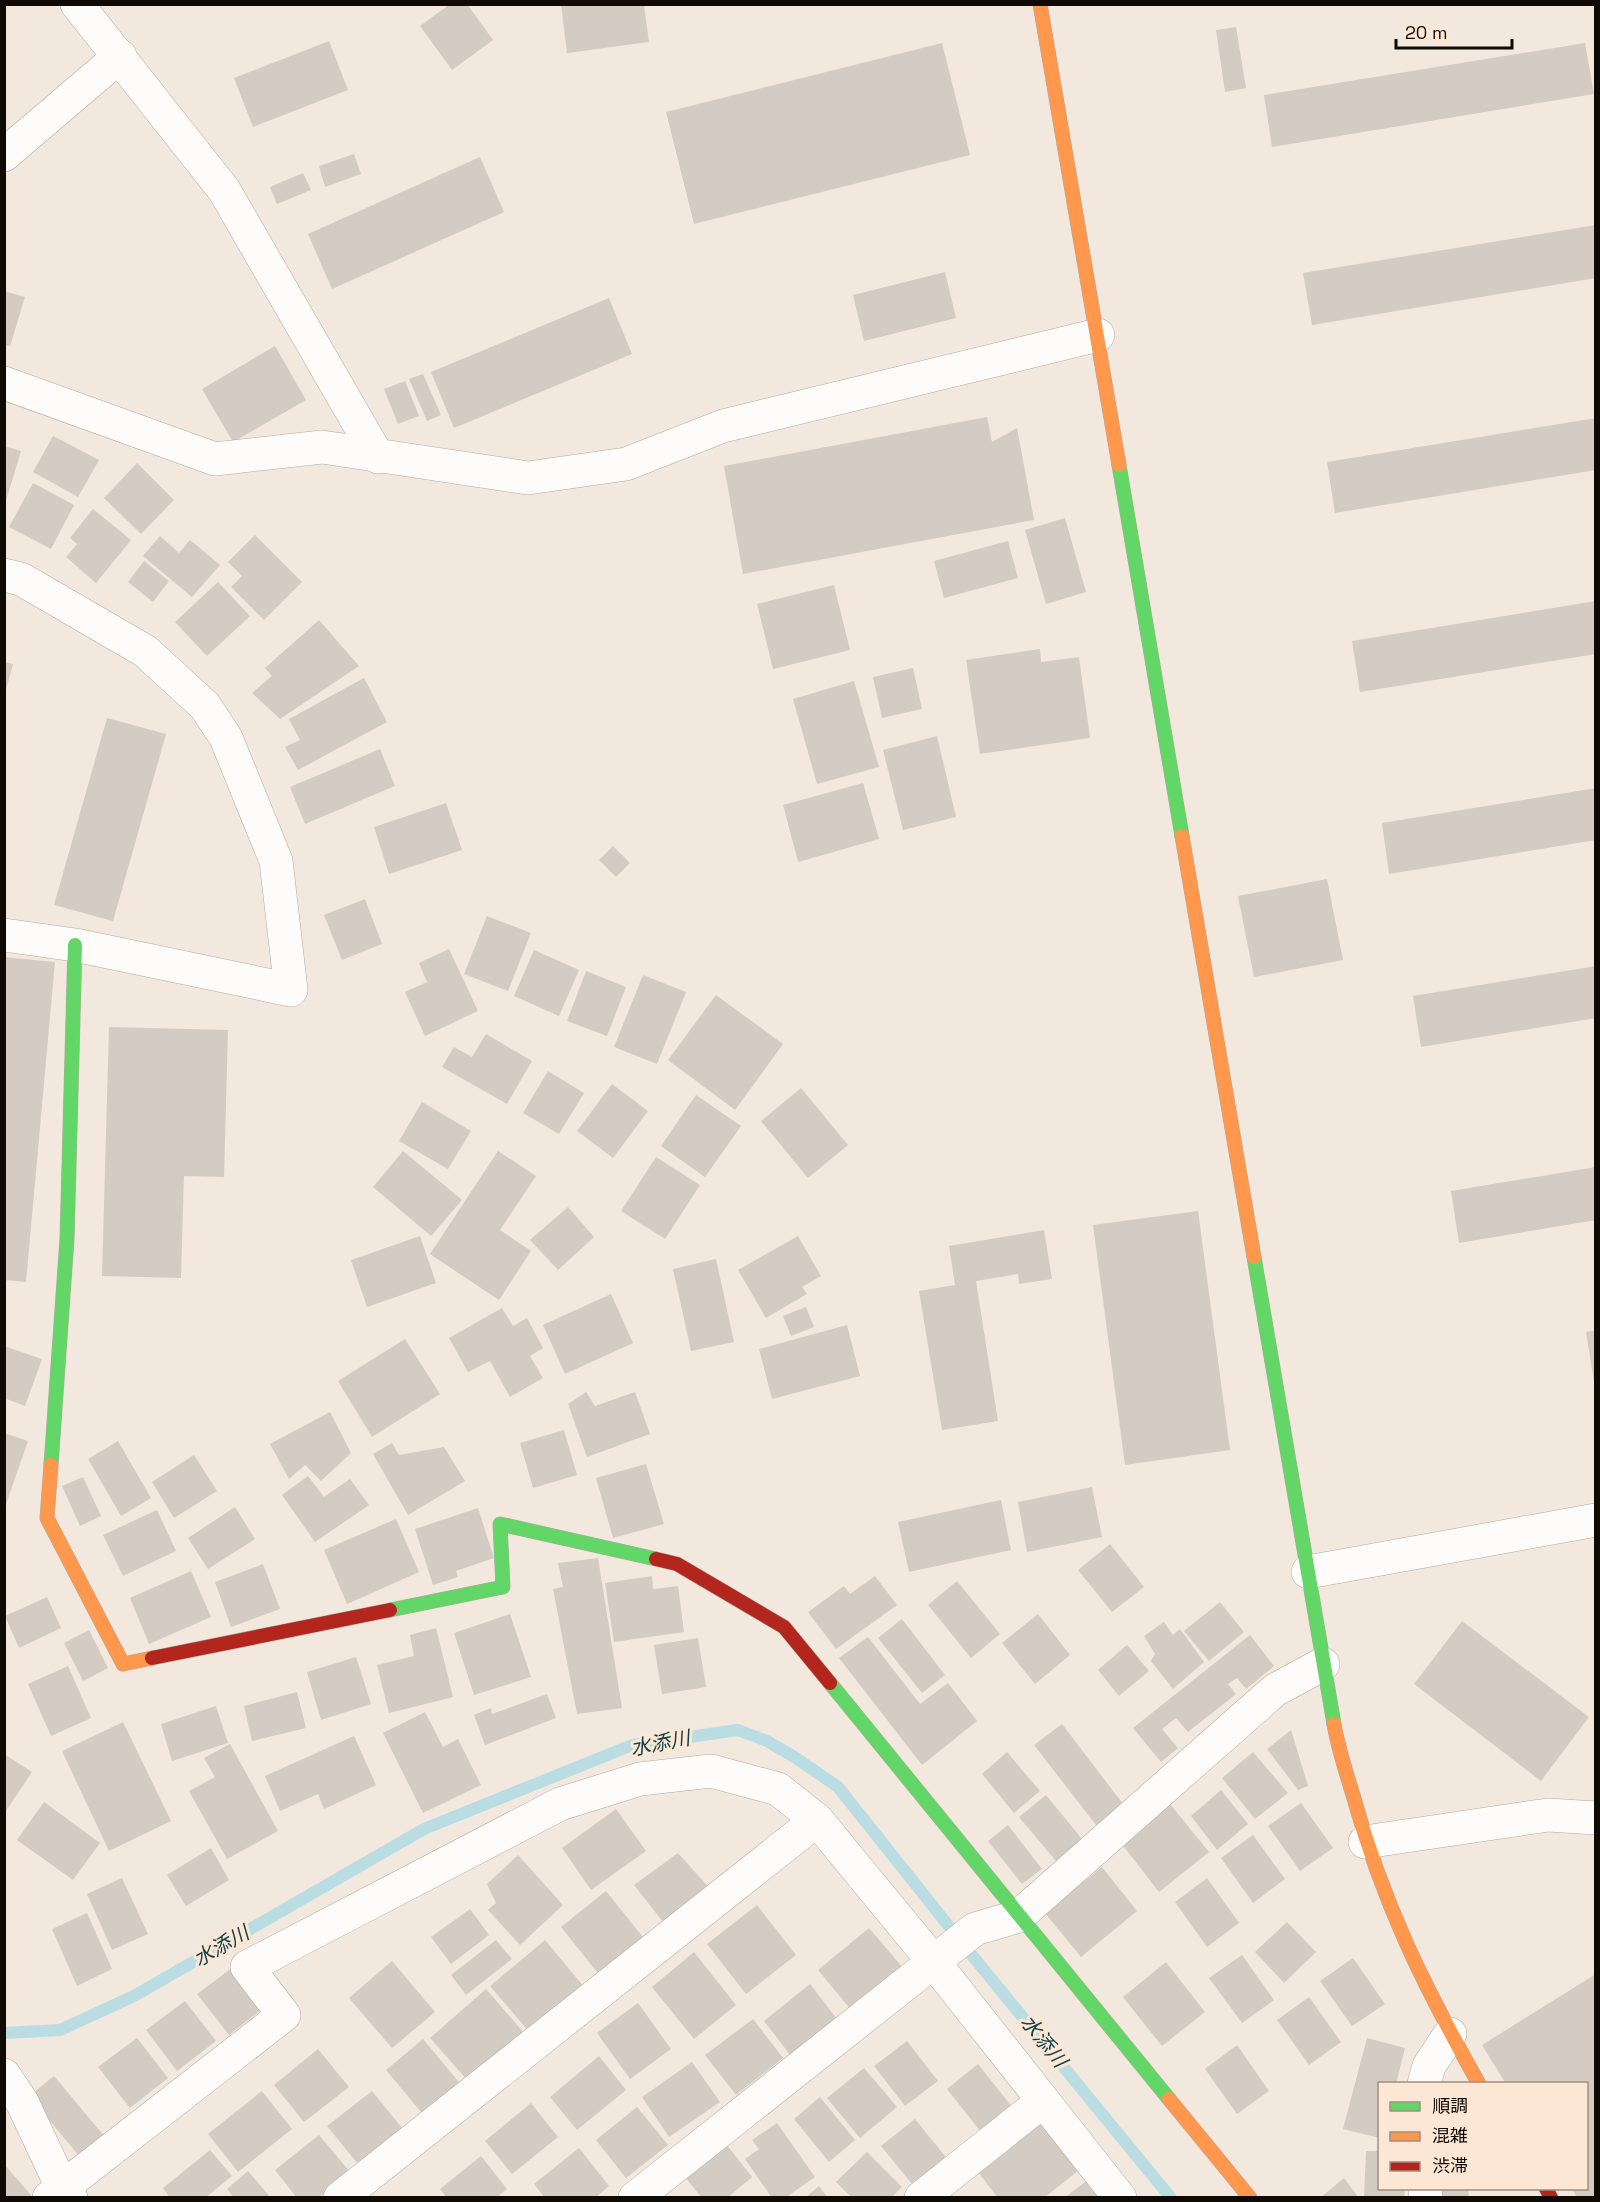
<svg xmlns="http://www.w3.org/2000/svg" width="1600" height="2202" viewBox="0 0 1600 2202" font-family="'Space Grotesk','Noto Sans JP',sans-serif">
<rect width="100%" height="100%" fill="#f3e8dd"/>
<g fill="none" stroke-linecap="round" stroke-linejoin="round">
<path stroke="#badce3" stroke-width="12" d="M4,2033L60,2030L134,1996L424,1829L632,1745L738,1730L767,1741L796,1758L838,1787L975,1959L1171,2198"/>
</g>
<g fill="#d4cbc3">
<path d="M450,4H467L493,40L452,70L420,26Z"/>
<path d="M561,5H644L649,42L567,53Z"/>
<path d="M1236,27L1246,88L1225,92L1216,30Z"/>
<path d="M329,41L348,90L253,127L234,78Z"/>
<path d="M942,43L970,155L694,224L666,112Z"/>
<path d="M1585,43L1594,94L1272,147L1264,95Z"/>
<path d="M354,154L361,174L325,187L319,166Z"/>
<path d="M480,157L504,212L332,289L308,234Z"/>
<path d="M303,173L311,190L277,204L270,187Z"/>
<path d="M1596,225V278L1312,325L1303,273Z"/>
<path d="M945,272L956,318L864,341L853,295Z"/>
<path d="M4,291L25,297L10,346L4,345Z"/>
<path d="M609,298L632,354L454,428L431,372Z"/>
<path d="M275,346L306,400L233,442L202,389Z"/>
<path d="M423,374L441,415L427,421L409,379Z"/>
<path d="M405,381L419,416L398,424L384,389Z"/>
<path d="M987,417L992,442L1017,428L1034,520L743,574L724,466Z"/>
<path d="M1596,418V470L1335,513L1327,462Z"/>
<path d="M53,436L99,460L78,497L33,472Z"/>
<path d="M4,446L21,451L5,504H4Z"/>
<path d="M137,463L174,500L141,534L104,498Z"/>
<path d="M33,483L74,505L51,549L9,527Z"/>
<path d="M93,509L131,540L96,583L66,557L77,544L70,538Z"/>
<path d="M1065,518L1086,592L1046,604L1025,530Z"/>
<path d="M255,535L302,582L264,620L231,587L242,576L228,562Z"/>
<path d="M160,536L179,553L190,540L220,565L192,597L143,556Z"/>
<path d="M1008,541L1018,578L944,598L934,561Z"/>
<path d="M144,561L169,581L153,602L128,582Z"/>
<path d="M218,582L250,616L207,656L175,622Z"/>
<path d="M834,585L850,650L773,669L757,604Z"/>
<path d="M1596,601V654L1360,692L1352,641Z"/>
<path d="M319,620L359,666L280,719L252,693L272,676L265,668Z"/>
<path d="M1040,649L1041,662L1079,657L1090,738L980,754L966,660Z"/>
<path d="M4,662L13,664L5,693H4Z"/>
<path d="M913,668L922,709L882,718L873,677Z"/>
<path d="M364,678L387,722L298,770L285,747L300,740L289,719Z"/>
<path d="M854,681L879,767L817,784L793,699Z"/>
<path d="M107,718L166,734L113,921L54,905Z"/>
<path d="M937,736L956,817L903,830L883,750Z"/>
<path d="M380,749L395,786L305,824L290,787Z"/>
<path d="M863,783L879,839L798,862L783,805Z"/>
<path d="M1596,788V840L1389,874L1382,823Z"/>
<path d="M446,803L462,850L389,874L374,827Z"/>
<path d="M613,846L630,863L616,877L599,860Z"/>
<path d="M1327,879L1343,960L1254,977L1238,896Z"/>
<path d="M365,899L382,944L342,960L324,915Z"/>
<path d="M487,916L531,933L508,991L464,974Z"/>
<path d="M449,949L478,1011L425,1036L405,992L427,982L419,963Z"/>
<path d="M534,950L579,970L559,1016L514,996Z"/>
<path d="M4,957L55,962L26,1282L4,1280Z"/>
<path d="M1596,966V1018L1421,1047L1413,996Z"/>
<path d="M586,971L626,987L607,1036L567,1021Z"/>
<path d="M643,975L686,992L657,1064L614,1047Z"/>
<path d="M716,995L783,1044L735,1110L668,1060Z"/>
<path d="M109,1027L228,1030L224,1177L184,1176L181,1278L102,1276Z"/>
<path d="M486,1034L532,1061L507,1104L442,1067L454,1047L472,1057Z"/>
<path d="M548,1071L584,1093L559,1134L523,1113Z"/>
<path d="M612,1084L648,1111L613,1158L577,1131Z"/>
<path d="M801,1088L848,1145L808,1178L761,1121Z"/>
<path d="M696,1095L741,1126L705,1177L661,1146Z"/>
<path d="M422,1102L471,1131L448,1169L399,1141Z"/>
<path d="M403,1151L462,1200L431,1236L373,1187Z"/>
<path d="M498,1151L536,1176L500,1230L531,1251L499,1300L430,1254Z"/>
<path d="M656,1157L700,1185L665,1239L621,1211Z"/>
<path d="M1596,1167V1220L1459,1243L1451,1191Z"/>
<path d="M568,1207L594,1237L558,1270L530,1240Z"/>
<path d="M1198,1211L1230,1450L1125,1465L1093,1225Z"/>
<path d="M1044,1230L1052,1279L1019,1284L1018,1274L976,1281L998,1421L942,1430L919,1291L955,1285L949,1246Z"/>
<path d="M420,1236L436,1283L367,1307L351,1260Z"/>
<path d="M798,1236L821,1276L802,1287L807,1294L766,1318L738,1270Z"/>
<path d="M716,1259L734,1342L691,1351L673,1269Z"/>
<path d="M611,1294L633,1343L565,1374L543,1325Z"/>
<path d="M806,1307L814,1327L791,1336L783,1316Z"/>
<path d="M502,1308L513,1326L527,1318L543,1348L530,1356L543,1378L510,1397L490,1361L468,1372L449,1338Z"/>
<path d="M847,1325L860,1376L772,1399L759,1349Z"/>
<path d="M1596,1330V1382H1594L1586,1332Z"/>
<path d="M405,1339L440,1394L372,1437L338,1381Z"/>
<path d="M4,1346L42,1359L25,1406L4,1398Z"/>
<path d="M586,1392L595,1406L635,1392L650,1434L587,1457L568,1404Z"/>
<path d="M330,1412L351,1453L321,1481L305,1465L289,1479L270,1444Z"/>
<path d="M564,1430L577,1475L533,1488L520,1443Z"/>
<path d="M4,1433L28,1441L5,1507H4Z"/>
<path d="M118,1441L151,1498L121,1516L88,1459Z"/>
<path d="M392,1443L399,1455L444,1447L465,1481L408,1515L373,1454Z"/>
<path d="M194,1455L217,1491L174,1518L152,1482Z"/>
<path d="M646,1464L664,1524L613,1538L596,1478Z"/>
<path d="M308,1476L324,1497L350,1479L369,1505L315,1542L282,1495Z"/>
<path d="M83,1477L101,1516L80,1526L62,1486Z"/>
<path d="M1092,1487L1102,1537L1027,1552L1018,1502Z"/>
<path d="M1001,1500L1011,1550L909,1572L898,1522Z"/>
<path d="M235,1507L255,1539L208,1569L188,1538Z"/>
<path d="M478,1508L494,1558L456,1571L458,1577L433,1585L415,1529Z"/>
<path d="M157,1510L176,1551L123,1576L103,1535Z"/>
<path d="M396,1519L419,1572L347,1604L324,1550Z"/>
<path d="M1110,1544L1144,1587L1112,1612L1078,1570Z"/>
<path d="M598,1558L622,1708L577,1714L553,1589L563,1587L558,1563Z"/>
<path d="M263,1564L280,1609L231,1627L215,1582Z"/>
<path d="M191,1571L211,1617L149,1644L130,1598Z"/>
<path d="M652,1576L653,1589L678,1586L684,1632L614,1642L605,1583Z"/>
<path d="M875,1576L897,1605L836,1649L808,1612L844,1586L850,1594Z"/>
<path d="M957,1581L1000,1634L971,1658L928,1605Z"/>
<path d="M47,1597L61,1628L19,1648L5,1616Z"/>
<path d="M1220,1602L1244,1632L1209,1661L1184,1631Z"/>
<path d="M510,1614L531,1677L474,1695L454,1633Z"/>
<path d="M1038,1614L1070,1655L1035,1684L1002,1643Z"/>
<path d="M902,1619L945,1675L922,1693L878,1638Z"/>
<path d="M1462,1621L1589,1717L1541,1781L1414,1684Z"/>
<path d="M1164,1622L1173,1635L1180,1629L1204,1662L1173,1689L1151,1661L1155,1654L1144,1636Z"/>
<path d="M436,1628L453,1697L389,1713L377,1665L414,1656L410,1635Z"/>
<path d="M89,1630L108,1668L83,1681L64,1643Z"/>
<path d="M1250,1635L1274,1666L1246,1689L1237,1678L1228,1684L1236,1694L1188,1732L1176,1718L1162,1729L1178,1748L1161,1762L1133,1728Z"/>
<path d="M868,1637L920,1704L948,1683L977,1721L922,1765L839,1658Z"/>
<path d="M698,1638L706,1687L662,1694L654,1645Z"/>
<path d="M1127,1645L1149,1671L1119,1696L1098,1670Z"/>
<path d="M356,1657L371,1704L321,1720L307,1672Z"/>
<path d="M68,1666L91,1718L51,1736L28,1684Z"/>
<path d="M297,1692L306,1728L252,1741L244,1706Z"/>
<path d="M547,1694L556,1718L485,1745L474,1715L491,1708L492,1714Z"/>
<path d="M216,1706L228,1743L172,1761L161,1724Z"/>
<path d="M425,1712L443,1747L458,1739L481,1785L423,1813L383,1733Z"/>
<path d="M123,1722L171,1821L109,1851L62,1751Z"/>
<path d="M1062,1724L1123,1804L1096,1825L1034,1745Z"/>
<path d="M1291,1730L1308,1786L1298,1790L1267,1749Z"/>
<path d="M354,1736L376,1785L324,1809L318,1794L280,1811L265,1776Z"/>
<path d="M230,1744L278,1831L227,1859L189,1791L215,1777L204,1758Z"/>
<path d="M1007,1752L1040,1791L1014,1813L982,1774Z"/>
<path d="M1253,1752L1288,1793L1255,1819L1222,1778Z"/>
<path d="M4,1754L32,1772L4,1814Z"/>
<path d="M1221,1790L1248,1824L1217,1850L1191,1816Z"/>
<path d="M1046,1795L1082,1839L1056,1861L1019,1817Z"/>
<path d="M44,1802L100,1843L73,1880L17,1840Z"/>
<path d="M1301,1803L1333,1848L1300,1871L1268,1826Z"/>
<path d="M1170,1804L1209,1852L1159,1892L1121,1843Z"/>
<path d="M616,1809L646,1851L591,1890L562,1848Z"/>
<path d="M1008,1825L1042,1869L1022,1884L988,1841Z"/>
<path d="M1253,1835L1285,1879L1253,1903L1221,1858Z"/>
<path d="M211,1848L229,1880L186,1906L167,1875Z"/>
<path d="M678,1853L712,1891L667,1927L634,1885Z"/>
<path d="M518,1855L563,1905L520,1945L488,1910L496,1903L487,1884Z"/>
<path d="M1102,1867L1137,1911L1081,1957L1045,1913Z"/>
<path d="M122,1878L148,1934L112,1950L87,1894Z"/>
<path d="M1207,1878L1239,1923L1207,1947L1175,1902Z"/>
<path d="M606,1891L646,1941L601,1977L561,1927Z"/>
<path d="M757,1905L796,1955L746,1994L707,1944Z"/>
<path d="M470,1909L489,1935L451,1964L431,1937Z"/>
<path d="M87,1913L112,1969L77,1986L52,1929Z"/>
<path d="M1287,1922L1316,1952L1284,1983L1255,1952Z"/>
<path d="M869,1928L903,1968L852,2011L818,1970Z"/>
<path d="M496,1940L512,1959L466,1995L451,1975Z"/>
<path d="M545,1940L585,1988L531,2034L490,1986Z"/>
<path d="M694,1952L736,2005L694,2039L652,1987Z"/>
<path d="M1242,1955L1274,2000L1242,2023L1209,1978Z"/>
<path d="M1353,1958L1385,2004L1352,2026L1320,1981Z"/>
<path d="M392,1961L435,2012L392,2048L349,1998Z"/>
<path d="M1166,1962L1205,2012L1162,2046L1123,1997Z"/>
<path d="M236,1965L267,2005L229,2035L197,1994Z"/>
<path d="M1596,1974V2198H1577L1572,2188H1586V2084H1506L1482,2045Z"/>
<path d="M810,1984L837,2019L791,2056L764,2021Z"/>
<path d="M486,1989L525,2034L469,2082L430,2038Z"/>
<path d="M1309,1997L1341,2042L1309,2065L1277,2020Z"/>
<path d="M185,2001L216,2041L177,2071L146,2030Z"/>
<path d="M638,2003L671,2049L630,2079L597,2033Z"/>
<path d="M753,2019L783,2058L736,2095L705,2055Z"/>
<path d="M137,2038L168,2078L130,2108L98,2067Z"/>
<path d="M1367,2038L1405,2048L1396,2084H1380V2138L1343,2129Z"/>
<path d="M423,2039L463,2087L426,2118L386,2070Z"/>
<path d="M907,2041L938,2081L905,2106L874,2066Z"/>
<path d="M1237,2045L1269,2091L1237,2114L1205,2069Z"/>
<path d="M318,2049L349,2087L304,2122L274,2085Z"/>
<path d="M599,2056L626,2090L577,2130L550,2097Z"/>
<path d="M692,2062L720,2102L669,2137L642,2097Z"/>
<path d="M978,2064L1016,2112L985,2137L947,2089Z"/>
<path d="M864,2068L897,2107L860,2138L827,2098Z"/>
<path d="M54,2076L105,2137L80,2157L29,2096Z"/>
<path d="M262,2091L292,2129L238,2172L208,2134Z"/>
<path d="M372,2091L402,2128L358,2164L327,2126Z"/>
<path d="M820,2097L855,2140L829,2162L794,2119Z"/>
<path d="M531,2103L558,2137L512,2174L485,2141Z"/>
<path d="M637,2107L668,2145L626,2178L596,2140Z"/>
<path d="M915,2119L949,2161L916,2189L881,2146Z"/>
<path d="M1037,2119L1079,2170L1044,2198H998L975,2168Z"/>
<path d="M777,2123L815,2177L785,2198H772L745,2159L759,2149L752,2140Z"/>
<path d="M319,2135L350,2172L318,2198H297L275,2170Z"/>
<path d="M722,2139L752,2177L727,2198H702L681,2172Z"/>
<path d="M579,2148L609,2186L595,2198H545L534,2184Z"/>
<path d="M210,2150L232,2176L205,2198H170L163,2188Z"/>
<path d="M1366,2151H1380V2188H1405L1404,2198H1364Z"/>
<path d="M867,2152L902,2187L891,2198H852L836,2182Z"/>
<path d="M481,2156L507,2189L496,2198H447L440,2189Z"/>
<path d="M4,2164L31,2195L28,2198H4Z"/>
<path d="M248,2171L271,2198H234L227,2189Z"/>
<path d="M1344,2178L1359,2198H1320Z"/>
<path d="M1089,2179L1103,2198H1064Z"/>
<path d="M819,2186L828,2198H805Z"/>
<path d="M1439,2188H1468L1469,2198H1439Z"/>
</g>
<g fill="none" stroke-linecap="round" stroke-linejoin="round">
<defs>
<g id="street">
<path d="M77,4L224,190L378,457"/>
<path d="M4,155L120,56"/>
<path d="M4,383L215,459L322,447L528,478L626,464L723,426L1098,335"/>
<path d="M4,575L21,579L145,651L205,706L226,738L276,861L291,990L75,945L4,935"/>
<path d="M1308,1572L1596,1520"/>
<path d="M1365,1842L1548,1815L1596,1818"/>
<path d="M4,2075L22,2102L62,2187L71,2198"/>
<path d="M1424,2084L1429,2066L1450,2034"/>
<path d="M1425,2188L1426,2198"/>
<path d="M49,2198L284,2015L247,1967L560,1804L640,1779L711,1771L778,1789L817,1820"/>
<path d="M340,2198L817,1820L933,1961L1120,2198"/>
<path d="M635,2198L975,1929L1019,1916L1275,1690L1323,1664"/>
<path d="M921,2198L1043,2101"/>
</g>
<g id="fast">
<path d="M1119,465L1182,836"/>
<path d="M1254,1257L1334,1724"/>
<path d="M51,1465L67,1239L75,945"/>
<path d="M390,1610L503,1587L500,1524L656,1559"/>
<path d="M830,1683L1169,2099"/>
</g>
<g id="slow">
<path d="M1040,4L1119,465"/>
<path d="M1182,836L1254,1257"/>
<path d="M51,1465L47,1518L123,1664L152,1658"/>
<path d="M1334,1724C1338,1748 1346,1772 1353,1795C1383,1904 1424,1986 1479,2084"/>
<path d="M1169,2099L1250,2198"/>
</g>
<g id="jam">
<path d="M656,1559L677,1564L784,1627L830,1683"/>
<path d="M152,1658L390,1610"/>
<path d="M1546,2188L1551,2198"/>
</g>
</defs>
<use href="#street" stroke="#b1a9a0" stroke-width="34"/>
<use href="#fast" stroke="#b1a9a0" stroke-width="15"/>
<use href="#slow" stroke="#b1a9a0" stroke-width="15"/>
<use href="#jam" stroke="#b1a9a0" stroke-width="15"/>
<use href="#street" stroke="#fdfcfa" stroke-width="33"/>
<use href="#fast" stroke="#63d668" stroke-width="14"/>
<use href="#slow" stroke="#ff974d" stroke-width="14"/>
<use href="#jam" stroke="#b3261e" stroke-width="14"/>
</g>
<g text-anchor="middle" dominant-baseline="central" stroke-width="6" stroke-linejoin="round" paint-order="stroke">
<g font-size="20" font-style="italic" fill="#11404b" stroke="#fce7d4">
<text transform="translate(660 1743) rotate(-11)">水添川</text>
<text transform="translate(221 1946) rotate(-30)">水添川</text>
<text transform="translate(1044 2041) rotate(51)">水添川</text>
</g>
</g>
<rect width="1600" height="2202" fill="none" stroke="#100a05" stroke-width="12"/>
<rect x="1378" y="2082" width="210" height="108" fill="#fce7d4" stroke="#9e8f81" stroke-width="1.5"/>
<rect x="1390" y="2102" width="30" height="9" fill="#63d668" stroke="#9e8f81" stroke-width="1.5"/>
<text x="1432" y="2112" font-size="18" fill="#100a05">順調</text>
<rect x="1390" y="2132" width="30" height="9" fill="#ff974d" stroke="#9e8f81" stroke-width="1.5"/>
<text x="1432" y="2142" font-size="18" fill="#100a05">混雑</text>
<rect x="1390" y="2162" width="30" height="9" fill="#b3261e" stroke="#9e8f81" stroke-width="1.5"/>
<text x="1432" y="2172" font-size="18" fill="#100a05">渋滞</text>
<path d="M1396 39v9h116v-9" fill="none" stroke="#100a05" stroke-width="3"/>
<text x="1405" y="39" font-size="18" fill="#100a05" stroke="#fce7d4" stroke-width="4.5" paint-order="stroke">20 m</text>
</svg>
